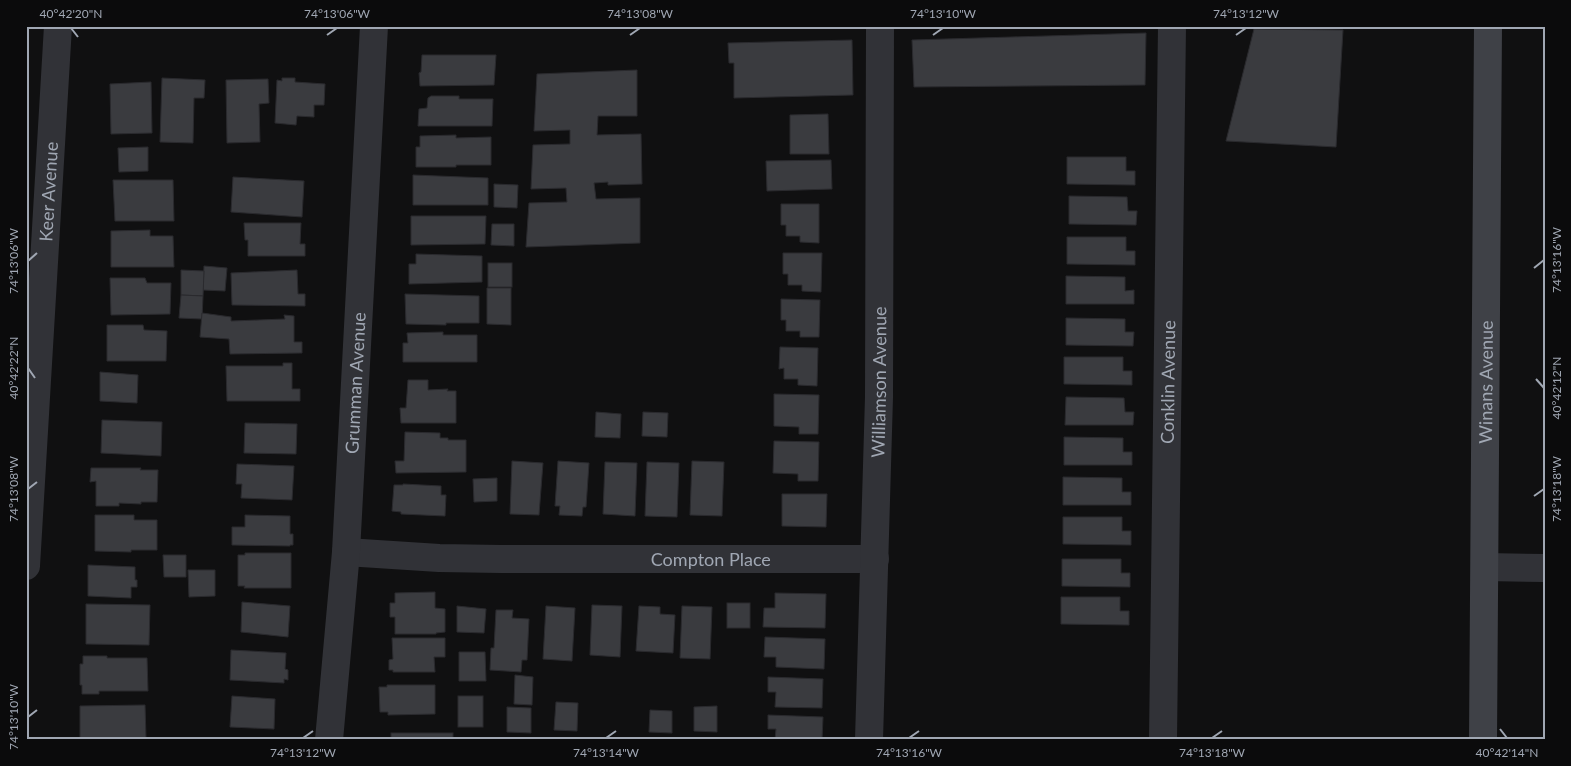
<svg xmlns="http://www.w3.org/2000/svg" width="1571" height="766" viewBox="0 0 1571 766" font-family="Lato,sans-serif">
<rect width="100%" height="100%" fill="#101011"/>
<g fill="#3a3b3f" stroke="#2a2a2e">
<path d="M1254,29L1343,30L1336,147L1226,141Z"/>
<path d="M1146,33L1145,85L914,87L912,40Z"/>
<path d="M852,40L853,95L734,98V63H729L728,43Z"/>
<path d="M422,55H496L494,85L420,86L419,73L421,72Z"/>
<path d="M637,70V116H598L597,135L641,134L642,184L608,185V182L594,183L596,199L640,198V243L526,247L529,203L567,202L566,188L531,189L533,145L570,144V130L534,131L537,74Z"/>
<path d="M162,78L205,80L204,98H194L193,143L160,142Z"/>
<path d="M282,78H295V82L325,84L324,105H314V117L297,116L296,125L275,123L277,80L282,81Z"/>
<path d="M268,79L269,103L259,104L260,142L227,143L226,80Z"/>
<path d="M151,82L152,133L111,134L110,84Z"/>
<path d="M431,96H459V99H493L492,126H418L419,109L427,108L428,98Z"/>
<path d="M828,114L829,154H790V115Z"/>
<path d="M456,135V138L491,137V165H456V167H416V147H420V136Z"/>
<path d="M148,147V171L119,172L118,148Z"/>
<path d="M1067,157H1126V171H1135V185L1067,184Z"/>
<path d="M831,160L832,189L767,191L766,161Z"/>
<path d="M413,175L488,178V205H413Z"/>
<path d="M233,177L304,181L302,217L231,212Z"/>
<path d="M113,180H173L174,221H115Z"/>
<path d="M494,184L518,185L517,208L494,207Z"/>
<path d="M1069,196L1127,197L1128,211H1137L1136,225L1069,224Z"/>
<path d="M781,204H819V243L800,242V236H786V225H781Z"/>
<path d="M411,216H486L485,244L411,245Z"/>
<path d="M244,223H301L300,244H305V256H248V240H245Z"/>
<path d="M492,224H514V246L491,245Z"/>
<path d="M150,230V236H173L174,267H111V231Z"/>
<path d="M1067,237H1126V251H1135V265L1067,264Z"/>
<path d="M783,253H822L821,292L802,291V285H788V274H783Z"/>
<path d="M416,254L482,256V282L409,284V264H416Z"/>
<rect x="488" y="263" width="24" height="24"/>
<path d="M204,266L227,268L225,291L203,290Z"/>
<path d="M181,270L204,271L203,296L181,295Z"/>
<path d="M297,270L298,294H305V306L232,305L231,273Z"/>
<path d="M1066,276L1125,277V291L1134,290V304H1066Z"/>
<path d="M110,278H145L147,283H171L170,314L111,315Z"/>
<path d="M487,288H511V325L487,324Z"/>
<path d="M405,294L479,296V323H446V325L406,324Z"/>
<path d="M181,295L203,296L202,319L179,318Z"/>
<path d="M781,299L820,300L819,337H800V331H786V320H781Z"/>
<path d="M202,313L231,317V321L285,319L284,315L294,316V342H302V353L230,354L229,339L200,337Z"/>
<path d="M1066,318L1125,319V332H1134L1133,346L1066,345Z"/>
<path d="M107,325H143L144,330L167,331L166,361H107Z"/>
<path d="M443,332V335H477V362H403V343H408L407,333Z"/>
<path d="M780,347L818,348L817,386L798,385V379H784V368L779,369Z"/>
<path d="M1064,357H1123V371H1132V385L1064,384Z"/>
<path d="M283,363H292V389H300V401H227L226,366H283Z"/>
<path d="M100,372L138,375L137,403L100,401Z"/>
<path d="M408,380H428V390L448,389L447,391H456V423H401L400,408H406Z"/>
<path d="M774,394L819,395L818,434H799V427L774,426Z"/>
<path d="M1066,397L1124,398L1125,412H1134L1133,425H1065Z"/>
<path d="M596,412L621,414L620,438L595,437Z"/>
<path d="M643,412L668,413L667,437L642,436Z"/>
<path d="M102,420L162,422L161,456L101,453Z"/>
<path d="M245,423L297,424L296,454L244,453Z"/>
<path d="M405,432L440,433V438H448V440H466V472L396,473L395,461H404Z"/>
<path d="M1064,437L1123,438V452H1132V465H1064Z"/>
<path d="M774,441L819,442L818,481H798V474L773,473Z"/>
<path d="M512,461L543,463L539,515L510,514Z"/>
<path d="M558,461L589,463L586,507H583L582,516L559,515L560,506H555Z"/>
<path d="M692,461L724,462L722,516L690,515Z"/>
<path d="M605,462L637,463L635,516L603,514Z"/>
<path d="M647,462L679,463L677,517L645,516Z"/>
<path d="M237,464L294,466L292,500L241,498L242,484H236Z"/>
<path d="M91,468H141L140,470H158L157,502H141V504L119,503V506H96V481L90,482Z"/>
<path d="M1063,477L1122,478V492H1131V505H1063Z"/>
<path d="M497,478V501L474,502L473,479Z"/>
<path d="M403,484L441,486V495H446L445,516L401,514V512L392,511L394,485H403Z"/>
<path d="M782,494H827L826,527L782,526Z"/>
<path d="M95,515H134V520H157V550H131V552L95,551Z"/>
<path d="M245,515L290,516V534H293V545H290V546L232,545V527H245Z"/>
<path d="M1063,517H1122V531H1131V545L1063,544Z"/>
<path d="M245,553H291V588H244L245,586H238V555H245Z"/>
<path d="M163,555H186V577H164Z"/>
<path d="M1062,559H1121V573H1130V587L1062,586Z"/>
<path d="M88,565L135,567V580H137V587H131V598L88,596Z"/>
<path d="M188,570H215V596L189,597Z"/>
<path d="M435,592V608L445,609V632L436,633V634H395V617H390V603H395V593Z"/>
<path d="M775,593L826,594L825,628L763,627L764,608H775Z"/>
<path d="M1061,597H1120V611H1129V625L1061,624Z"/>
<path d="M242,602L290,606L288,637L241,632Z"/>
<rect x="727" y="603" width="23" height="25"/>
<path d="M86,604L150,605L149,645L86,644Z"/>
<path d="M592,605L622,606L620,657L590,655Z"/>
<path d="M457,606L486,609L484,633L457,632Z"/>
<path d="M546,606L575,608L572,661L543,659Z"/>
<path d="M639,606L660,607V614L675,615L673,653L636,651Z"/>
<path d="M682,606L712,607L710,659L680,658Z"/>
<path d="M496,610H513L512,618L529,619L527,660H522L521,672L490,670L491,648H494Z"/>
<path d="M765,637L825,639L824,669L776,667V657H764Z"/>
<path d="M392,638H445V657H434L435,672H393V670H389V660L393,659Z"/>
<path d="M231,650L286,653L285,669L288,670V680L284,679V683L230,680Z"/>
<path d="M459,652H485L486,681H459Z"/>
<path d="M83,656H107V658H147L148,691H99V694H82V685H80V664H83Z"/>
<path d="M515,675L533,677L532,705L514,704Z"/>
<path d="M768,677L823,679L822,708L775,707L776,692H768Z"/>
<path d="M387,685H435V714L388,715V712H380L379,687H387Z"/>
<path d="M232,696L275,699L274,729L230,727Z"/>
<rect x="458" y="696" width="25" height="31"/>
<path d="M556,702L578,703L577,731L554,730Z"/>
<path d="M145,705L146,738L80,740V706Z"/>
<path d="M717,706V732L694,731V707Z"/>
<path d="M507,707L531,708V733L507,732Z"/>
<path d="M650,710L672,711V733L649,732Z"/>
<path d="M768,715L823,717L822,740H775L776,729H768Z"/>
<rect x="391" y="733" width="62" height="7"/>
</g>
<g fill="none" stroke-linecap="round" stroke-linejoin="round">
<g stroke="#313237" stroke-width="28">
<path id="s1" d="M346,552L439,558L501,559H875"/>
<path id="s2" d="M26,566L58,26"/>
<path d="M1485,567L1545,568"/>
<path id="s3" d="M329,740L346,552L374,26"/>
<path id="s4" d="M869,740L879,397L880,26"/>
<path id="s5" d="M1163,740L1172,26"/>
</g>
<path stroke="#3f4147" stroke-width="28" id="s6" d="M1483,740L1488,26"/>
</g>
<path fill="none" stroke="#a0a7b3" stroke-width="2" d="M71,28L78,37M327,35L337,28M630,35L640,28M933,35L943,28M1236,35L1246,28M28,261L37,253M1534,268L1544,260M28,368L35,378M1536,379L1544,388M28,489L37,482M1534,496L1544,489M28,717L37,710M1500,729L1507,738M303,738L313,731M606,738L616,731M909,738L919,731M1212,738L1222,731"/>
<g text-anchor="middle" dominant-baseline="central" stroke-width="4" stroke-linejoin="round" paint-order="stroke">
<g font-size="18" fill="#a0a7b3" stroke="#0b0b0c">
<text stroke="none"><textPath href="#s2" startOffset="375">Keer Avenue</textPath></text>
<text stroke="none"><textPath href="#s3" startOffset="358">Grumman Avenue</textPath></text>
<text stroke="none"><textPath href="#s4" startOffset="358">Williamson Avenue</textPath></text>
<text stroke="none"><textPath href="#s5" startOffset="358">Conklin Avenue</textPath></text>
<text stroke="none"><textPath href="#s6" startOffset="358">Winans Avenue</textPath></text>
<text stroke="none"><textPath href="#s1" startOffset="365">Compton Place</textPath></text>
</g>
</g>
<rect width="1571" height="766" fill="none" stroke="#0b0b0c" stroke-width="55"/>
<rect x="28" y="28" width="1516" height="710" fill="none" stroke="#a0a7b3" stroke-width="2"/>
<g font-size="12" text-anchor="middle" fill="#a0a7b3">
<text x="71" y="18">40°42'20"N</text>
<text x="337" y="18">74°13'06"W</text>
<text x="640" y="18">74°13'08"W</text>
<text x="943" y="18">74°13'10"W</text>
<text x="1246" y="18">74°13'12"W</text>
<text transform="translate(1557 260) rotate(-90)" y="4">74°13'16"W</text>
<text transform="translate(14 261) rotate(-90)" y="4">74°13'06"W</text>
<text transform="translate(14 368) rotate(-90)" y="4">40°42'22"N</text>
<text transform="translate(1557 388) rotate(-90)" y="4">40°42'12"N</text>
<text transform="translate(1557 489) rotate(-90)" y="4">74°13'18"W</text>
<text transform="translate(14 489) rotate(-90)" y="4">74°13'08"W</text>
<text transform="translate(14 717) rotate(-90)" y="4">74°13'10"W</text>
<text x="303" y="757">74°13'12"W</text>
<text x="606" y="757">74°13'14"W</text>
<text x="909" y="757">74°13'16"W</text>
<text x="1212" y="757">74°13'18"W</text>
<text x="1507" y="757">40°42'14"N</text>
</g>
</svg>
